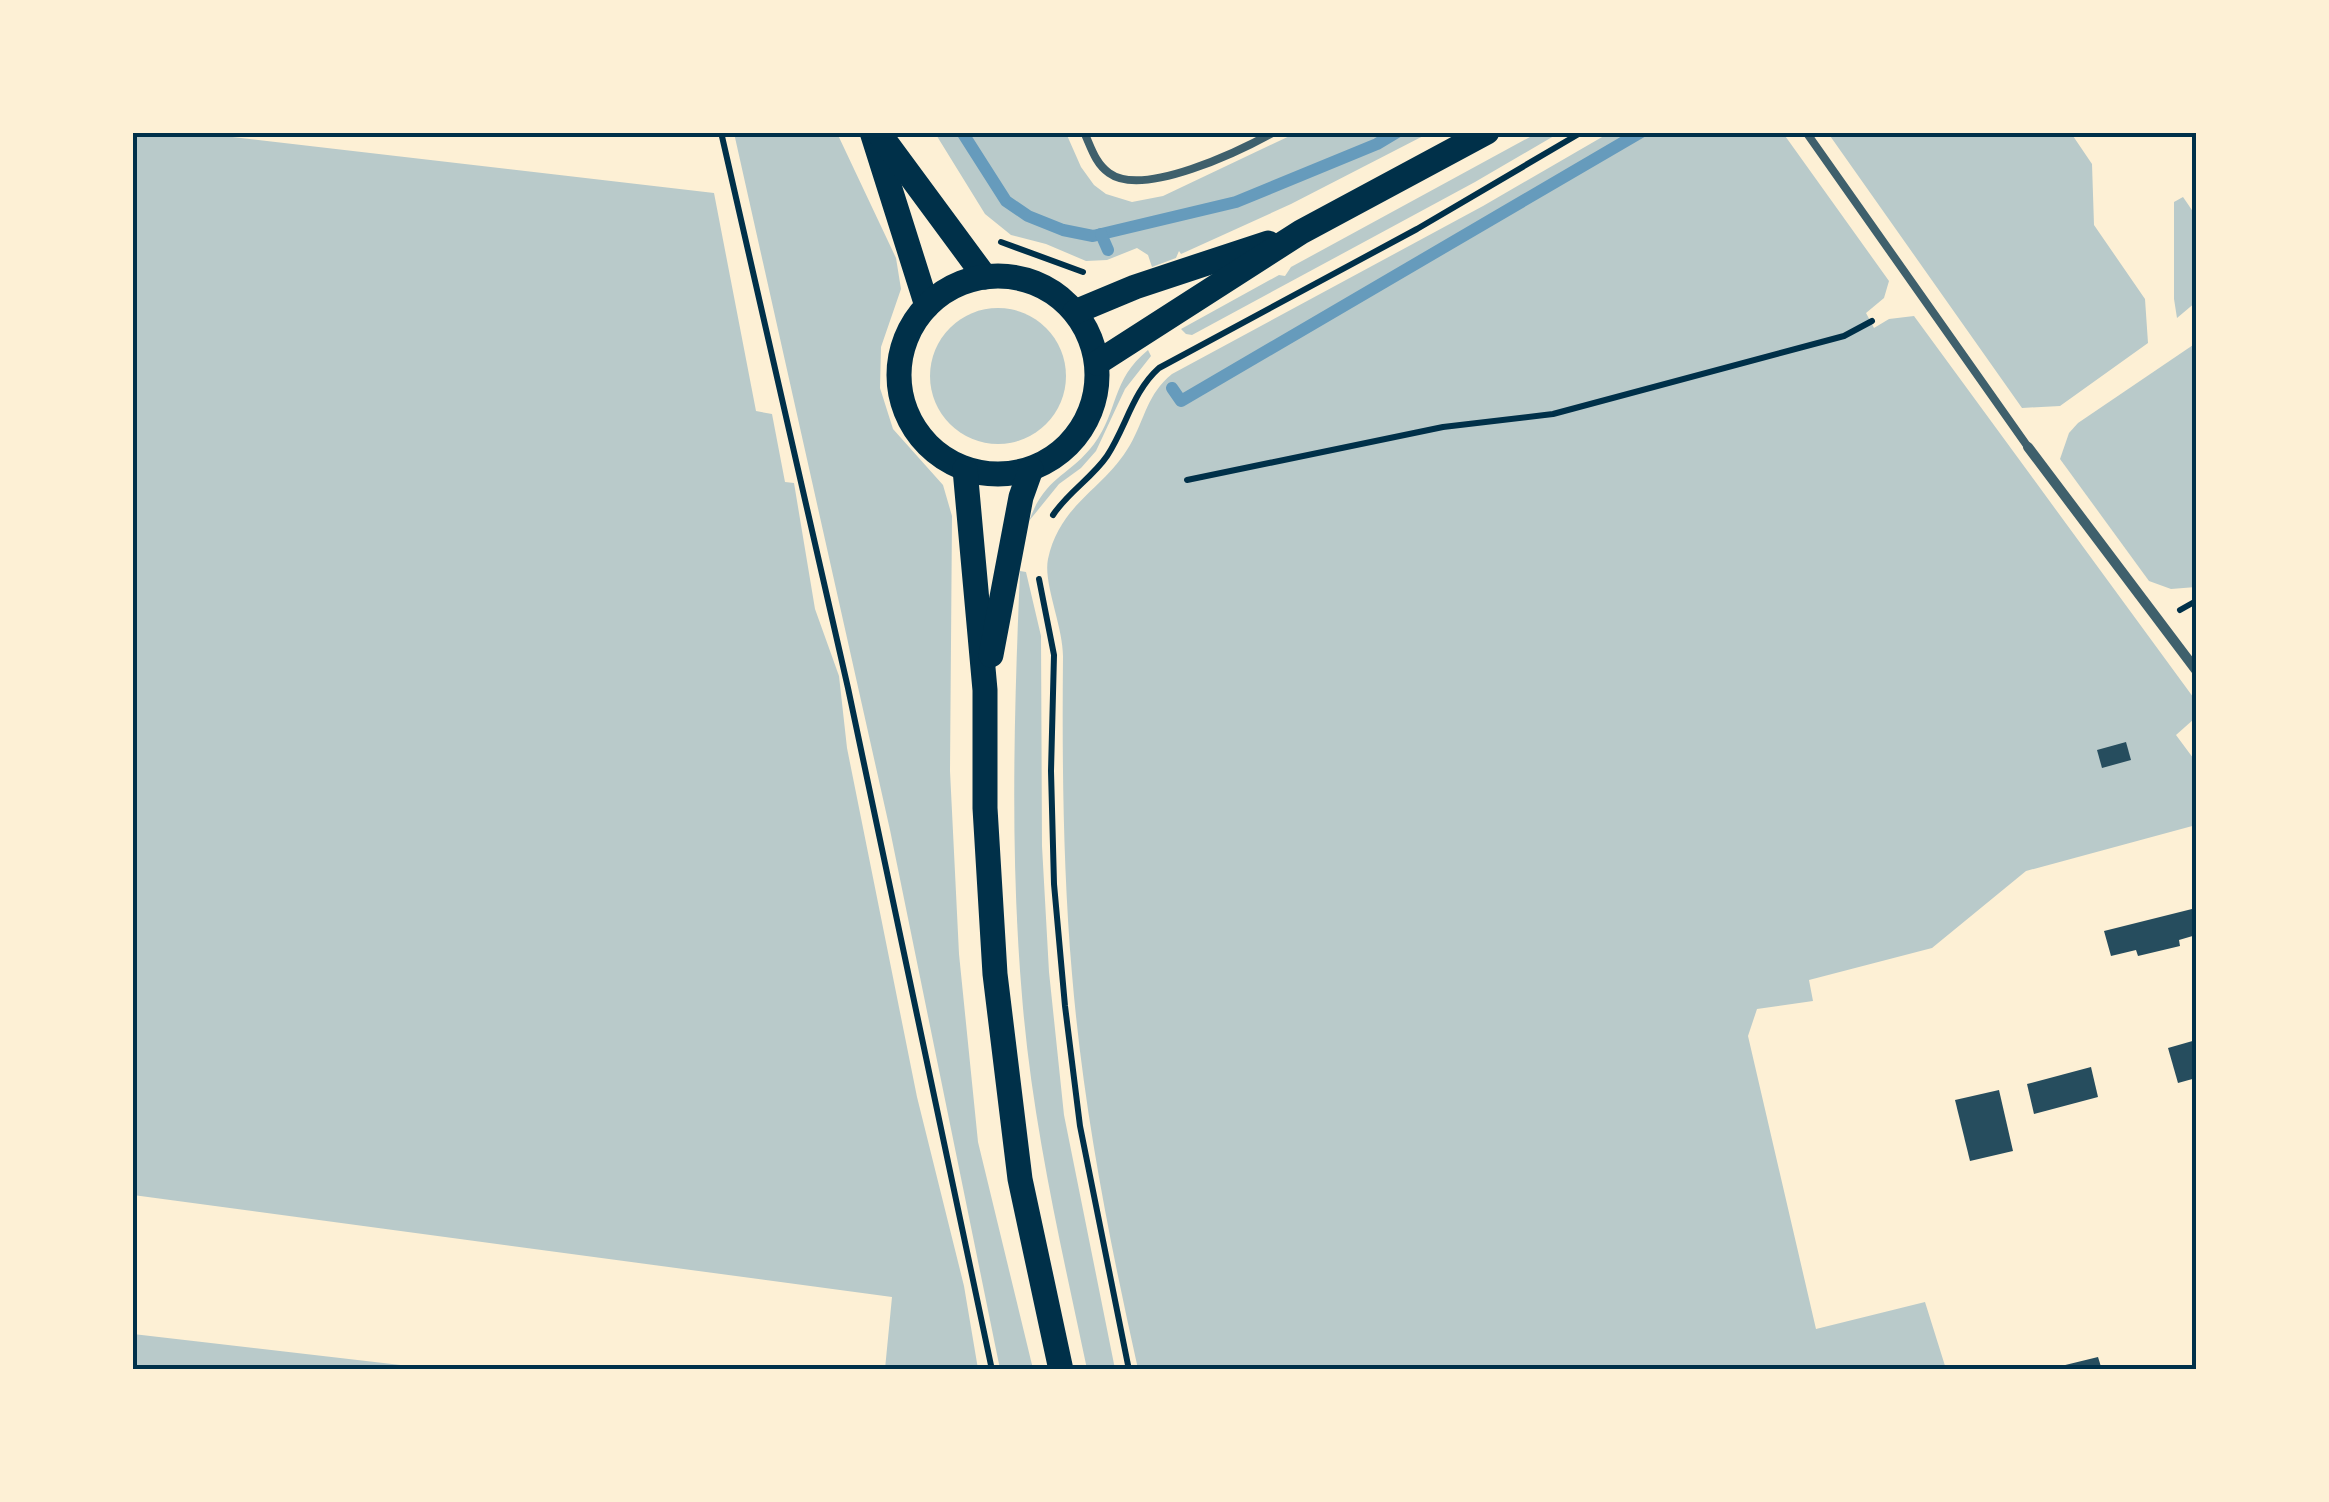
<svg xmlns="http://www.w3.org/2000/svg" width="2329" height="1502" viewBox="0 0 2329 1502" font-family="Cabin,sans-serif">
<rect width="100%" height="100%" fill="#fdf0d5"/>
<g fill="#b9caca">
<path d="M1539,132L1559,133L1475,182L1192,335L1186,334L1181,329L1279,275L1285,276L1291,267Z"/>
<path d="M132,133H198L714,193L756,411L772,414L785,482L794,483L815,609L839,676L847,748L917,1097L964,1286L978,1369H885L892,1297L133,1195Z"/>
<path d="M734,133H837L896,258L901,289L881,347L880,388L893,429L943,485L952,516L950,771L959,954L978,1142L1033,1369H1000L890,830Z"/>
<path d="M935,133H1066L1081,167L1094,185L1106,194L1132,202L1163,196L1296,133H1429L1291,204L1181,254L1179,251L1176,258L1152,267L1148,255L1137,248L1107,260L1086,261L1046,244L1011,235L985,214Z"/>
<path d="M1609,133H1783L1889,281L1884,298L1866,313L1874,328L1889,319L1914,316L2196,701L2194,719L2176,735L2196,762V825L2026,871L1932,948L1809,980L1813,1001L1757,1009L1748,1036L1816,1329L1925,1302L1946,1369H1138C1109,1239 1083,1107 1072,974C1063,868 1062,762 1063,656C1063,626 1043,583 1048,559C1060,503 1104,490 1130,445C1145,419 1147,394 1172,374L1483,206Z"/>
<path d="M1828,133H2071L2092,164L2094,225L2145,299L2148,343L2060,406L2022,408Z"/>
<path d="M2183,197L2196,216V302L2177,318L2174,299V202Z"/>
<circle cx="998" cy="376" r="68"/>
<path d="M2196,343V587L2171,589L2149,581L2060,459L2069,433L2078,423Z"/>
<path d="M1148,350L1151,356L1125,389L1096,451L1081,468L1059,484L1029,521C1046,475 1068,478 1094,444C1119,410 1111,380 1148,350Z"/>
<path d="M1020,571L1026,572L1041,636L1042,846L1049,972L1064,1115L1115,1369H1087C1061,1246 1032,1122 1022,996C1010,854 1014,713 1020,571Z"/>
<path d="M133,1334L435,1369H133Z"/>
</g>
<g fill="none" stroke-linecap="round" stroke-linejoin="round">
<g stroke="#669bbc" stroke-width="12">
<path d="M962,132L1006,201L1028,216L1063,230L1093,236L1236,202L1377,144L1397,132"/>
<path d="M1101,234L1108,250"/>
<path d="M1172,388L1181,401L1641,132"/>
</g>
</g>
<g fill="#264d5e">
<path d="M2126,742L2131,760L2102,768L2097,750Z"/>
<path d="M2196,908V935L2179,940L2180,946L2138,956L2136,950L2111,956L2104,931Z"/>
<path d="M2196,1040V1078L2178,1083L2168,1048Z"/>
<path d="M2091,1067L2098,1097L2034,1114L2027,1084Z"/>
<path d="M1999,1090L2013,1151L1970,1161L1955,1100Z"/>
<path d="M2098,1357L2102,1370H2053V1368Z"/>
</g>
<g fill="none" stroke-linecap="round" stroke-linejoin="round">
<g stroke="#003049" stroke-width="6">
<path d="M721,132L848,688L992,1370"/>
<path d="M1001,242L1083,272"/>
<path d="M1187,480L1443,427L1553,414L1844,336L1872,321"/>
<path d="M1053,515C1068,492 1092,478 1107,456C1126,427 1133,391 1159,368L1417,229L1582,132"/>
<path d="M1039,579L1054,655L1051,771L1054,884L1065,1006L1080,1126L1129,1370"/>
<path d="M2180,610L2196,601"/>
</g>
<g stroke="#3f606c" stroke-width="8">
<path d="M1084,132C1091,147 1095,163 1109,173C1143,198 1240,151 1274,132"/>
<path d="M1806,132L2028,447"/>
</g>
<path stroke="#3f606c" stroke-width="10" d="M2028,447L2196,670"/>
<g stroke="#003049" stroke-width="25">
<path d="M872,132L927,306"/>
<path d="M881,136L985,277"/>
<circle cx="998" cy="375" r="99"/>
<path d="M1075,312L1135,287L1268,243"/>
<path d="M1097,363L1301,232L1487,132"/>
<path d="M965,469L985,690V808L995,974L1020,1179L1061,1370"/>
<path d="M991,655L1021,497L1031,469"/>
</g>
</g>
<rect width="2329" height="1502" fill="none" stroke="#fdf0d5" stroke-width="270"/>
<rect x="135" y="135" width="2059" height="1232" fill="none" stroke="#003049" stroke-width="4"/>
</svg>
